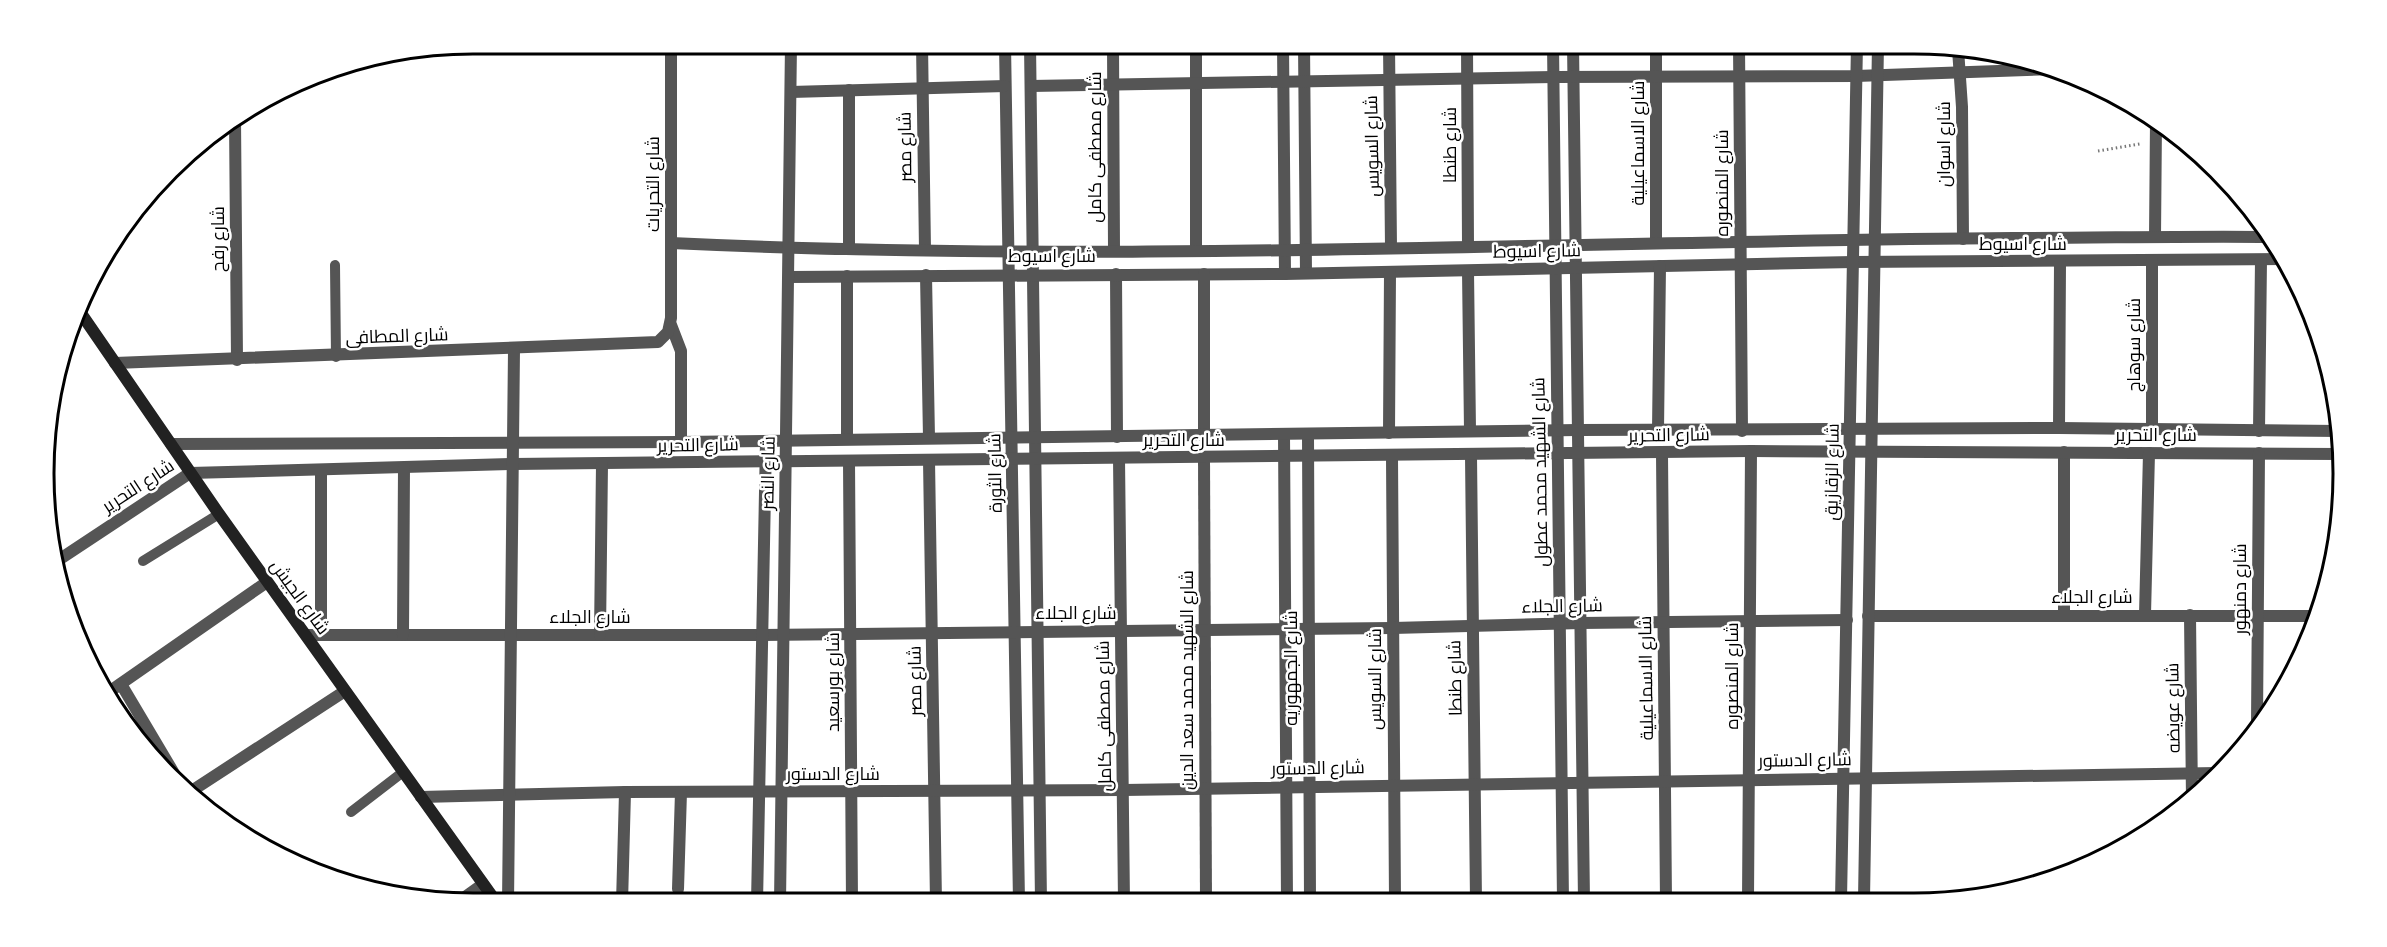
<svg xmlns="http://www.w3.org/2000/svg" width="2387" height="947" viewBox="0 0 2387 947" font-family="Signika,Cairo,sans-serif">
<rect width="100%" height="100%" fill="#fff"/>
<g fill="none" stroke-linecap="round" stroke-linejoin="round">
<path stroke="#777" stroke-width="3" stroke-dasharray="1.5 3" stroke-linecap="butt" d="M2098,151L2140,144"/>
<g stroke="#555" stroke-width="10">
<path d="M335,265L336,357"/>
<path d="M143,561L219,514"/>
<path d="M351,812L403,772"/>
</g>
<g stroke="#555" stroke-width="12">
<path d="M922,44L925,250"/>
<path d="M1005,44L1019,902"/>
<path d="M1030,44L1041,902"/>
<path d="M1113,44L1114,250"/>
<path d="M1196,44V250"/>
<path d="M1283,44L1285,274"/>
<path d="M1304,44L1306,273"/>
<path d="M1389,44L1391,248"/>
<path d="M1467,44L1468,246"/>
<path d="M1553,44L1563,901"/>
<path d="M1573,44L1584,901"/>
<path d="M1656,44V243"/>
<path d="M1739,44L1742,431"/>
<path d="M1958,49L1962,107L1963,239"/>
<path d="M1031,86L1554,77L1856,76L2053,69"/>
<path d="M849,90V249"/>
<path d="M791,92L1005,86"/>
<path d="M235,118L237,360"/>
<path d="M2155,237L2156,121"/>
<path d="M671,243C1118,264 1566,241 2013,238C2099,238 2185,236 2271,237"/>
<path d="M1468,271L1470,431"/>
<path d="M1116,274L1117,437"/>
<path d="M926,275L929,438"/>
<path d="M847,276V439"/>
<path d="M789,277L1285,274L1853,262L2286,259"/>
<path d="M671,325L681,351V442"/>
<path d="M115,363L658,342L668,332L671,318V44"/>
<path d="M2059,428L2060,263"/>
<path d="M1658,430L1660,266"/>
<path d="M2152,430V261"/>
<path d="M2259,431L2261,260"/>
<path d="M1389,433L1390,272"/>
<path d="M1284,435L1287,901"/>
<path d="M1308,435L1310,901"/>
<path d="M1204,436V274"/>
<path d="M171,444L681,442L1578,430L2059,428L2340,431"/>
<path d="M2064,452V615"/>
<path d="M1662,454L1666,901"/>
<path d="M1471,456L1476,901"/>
<path d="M1392,457L1395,901"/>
<path d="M1119,458L1124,902"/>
<path d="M1204,458L1206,902"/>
<path d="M929,460L936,902"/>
<path d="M849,461L852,903"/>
<path d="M321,470V635"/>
<path d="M54,563L190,473L513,464L1751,451L2341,454"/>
<path d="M2145,615L2149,453"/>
<path d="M2190,615L2192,800"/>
<path d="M1868,616H2316"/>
<path d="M306,635H762L1393,628L1581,623L1847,620"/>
<path d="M403,635L404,468"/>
<path d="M600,635L602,464"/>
<path d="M121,684L175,775"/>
<path d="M106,694L267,582"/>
<path d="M2257,724L2259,453"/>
<path d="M190,792L345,691"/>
<path d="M421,797L625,792L1124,790L2217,773"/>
<path d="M678,889L681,792"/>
<path d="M1748,900L1751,451"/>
<path d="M1841,900L1857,44"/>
<path d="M1864,900L1878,44"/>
<path d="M458,902L483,884"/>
<path d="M508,903L514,350"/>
<path d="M622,903L625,792"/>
<path d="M757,903L766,441"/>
<path d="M780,903L791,44"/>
</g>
<path stroke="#222" stroke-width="12" d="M78,309L219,514L497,903"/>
</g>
<g text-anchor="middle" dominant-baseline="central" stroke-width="5" stroke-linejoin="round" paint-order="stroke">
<g font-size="18" fill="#000" stroke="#fff">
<text transform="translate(1638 143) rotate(-90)">شارع الاسماعيلية</text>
<text transform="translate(1944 144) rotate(-90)">شارع اسوان</text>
<text transform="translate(1450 145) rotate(-90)">شارع طنطا</text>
<text transform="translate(1372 146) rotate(-91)">شارع السويس</text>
<text transform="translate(905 147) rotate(-91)">شارع مصر</text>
<text transform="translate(1095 147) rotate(-90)">شارع مصطفى كامل</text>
<text transform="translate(1722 183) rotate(-90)">شارع المنصوره</text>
<text transform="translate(653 184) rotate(-90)">شارع التحريات</text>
<text transform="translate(218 239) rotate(-90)">شارع رفح</text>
<text x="2023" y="244">شارع اسيوط</text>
<text transform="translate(1537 251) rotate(-1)">شارع اسيوط</text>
<text x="1052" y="256">شارع اسيوط</text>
<text transform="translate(397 336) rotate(-2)">شارع المطافى</text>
<text transform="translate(2134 345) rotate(-90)">شارع سوهاج</text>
<text transform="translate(1669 435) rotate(-1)">شارع التحرير</text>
<text x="2156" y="435">شارع التحرير</text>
<text x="1184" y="440">شارع التحرير</text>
<text transform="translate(698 445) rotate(-1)">شارع التحرير</text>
<text transform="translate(1540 472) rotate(-91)">شارع الشهيد محمد عطول</text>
<text transform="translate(1832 472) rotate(-89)">شارع الزقازيق</text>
<text transform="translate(768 473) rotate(-89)">شارع النصر</text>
<text transform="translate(995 473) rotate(-91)">شارع الثورة</text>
<text transform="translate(138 486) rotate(-33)">شارع التحرير</text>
<text transform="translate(2240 589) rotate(-90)">شارع دمنهور</text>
<text transform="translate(300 597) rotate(54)">شارع الجيش</text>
<text x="2092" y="597">شارع الجلاء</text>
<text transform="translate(1562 606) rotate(-1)">شارع الجلاء</text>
<text x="1076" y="613">شارع الجلاء</text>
<text x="590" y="617">شارع الجلاء</text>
<text transform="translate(1291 668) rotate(-90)">شارع الجمهوريه</text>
<text transform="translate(1732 676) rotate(-90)">شارع المنصوره</text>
<text transform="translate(1455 678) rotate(-91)">شارع طنطا</text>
<text transform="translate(1646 678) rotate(-91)">شارع الاسماعيلية</text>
<text transform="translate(1375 679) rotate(-90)">شارع السويس</text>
<text transform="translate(1187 680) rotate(-90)">شارع الشهيد محمد سعد الدين</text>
<text transform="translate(915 681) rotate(-91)">شارع مصر</text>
<text transform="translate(833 682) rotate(-90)">شارع بورسعيد</text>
<text transform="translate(2173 708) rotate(-91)">شارع عويضه</text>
<text transform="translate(1104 716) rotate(-91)">شارع مصطفى كامل</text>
<text transform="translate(1805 760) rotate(-1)">شارع الدستور</text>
<text transform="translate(1318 768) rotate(-1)">شارع الدستور</text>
<text x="833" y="774">شارع الدستور</text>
</g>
</g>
<path d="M0 0H2387V947H0ZM473 54H1914A419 419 0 0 1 2333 473V474A419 419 0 0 1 1914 893H473A419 419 0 0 1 54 474V473A419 419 0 0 1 473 54Z" fill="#fff" fill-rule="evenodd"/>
<path fill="none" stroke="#000" stroke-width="3" d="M473 54H1914A419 419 0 0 1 2333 473V474A419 419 0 0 1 1914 893H473A419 419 0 0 1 54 474V473A419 419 0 0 1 473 54Z"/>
</svg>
